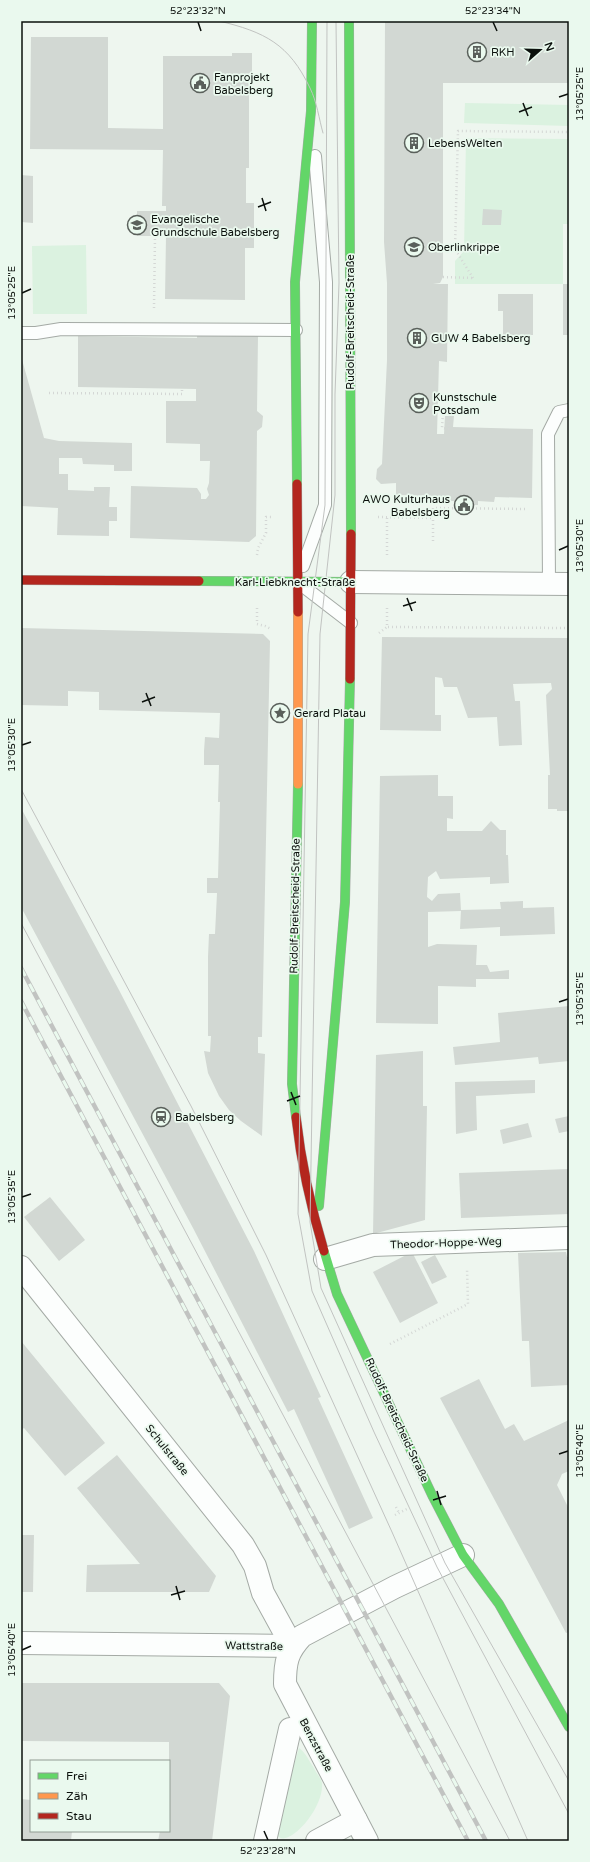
<svg xmlns="http://www.w3.org/2000/svg" width="590" height="1862" viewBox="0 0 590 1862" font-family="'Varela Round',sans-serif">
<rect width="100%" height="100%" fill="#eef6ef"/>
<g fill="#dbf2e0">
<path d="M465,103L569,105V126L464,123Z"/>
<path d="M466,138L569,139V224H563V284H455V261L464,251Z"/>
<path d="M86,245L87,314H33L32,246Z"/>
<path d="M299,1748C306,1753 309,1761 314,1768C316,1773 322,1779 322,1784C324,1814 274,1862 276,1825Z"/>
</g>
<g fill="#d2d8d3">
<path d="M385,21H569V83H443V277L440,283L433,284H448L447,362L439,361L437,434H444L445,416H454L453,427L533,429L532,498L495,497L494,502L478,501V505L454,504V501H437V496L396,495V483L381,484L376,479L377,469L382,464L387,360V283L384,242Z"/>
<path d="M31,37H108V128L163,129V56H232V53H252V73H249V168H246V203H254V248H245V300L165,299L166,236H137V211H166V206H162L163,150L30,149Z"/>
<path d="M21,175L33,176V223L21,222Z"/>
<path d="M483,209L502,210L501,225H482Z"/>
<rect x="563" y="284" width="6" height="51"/>
<path d="M498,294H533V335H503V311H498Z"/>
<path d="M197,335L258,336L257,411L263,416L262,427L257,431L256,536L249,542L130,538L131,486L197,488L201,494V499H206L209,495L207,489L209,483L210,461H200V444L166,443V401H196V389L78,387V336L197,338Z"/>
<path d="M21,356L44,438L59,441L132,443V471H114V465L83,464L82,458H59V474H68V490L94,491V487H110L109,507H117V521H109V536L57,535L58,508L21,506Z"/>
<path d="M21,628L263,634L270,641L262,1037H258V1053L265,1054L262,1136L241,1121L229,1110L219,1096L208,1073L204,1051L210,1052L211,1036H208V957L209,934H215L217,893H207V878H218L220,802H218L219,765H204V751L205,737L219,738L220,713L99,710V692L68,691V706L21,705Z"/>
<path d="M382,637L569,638V811H557V809H548V775H550L546,695L552,689L551,683L513,684L515,701H520L522,745L499,746L497,717L468,718L457,687H444L442,678L435,677V715H441V731L380,730Z"/>
<path d="M438,775V796H453V819L447,818V831H482L491,821L500,830H506V855H508L509,883L490,884V877L440,879L436,871L428,877L427,897L432,901L438,894L460,893L461,911L428,912V947L437,944L477,945L476,965H487L490,972L509,970V979H476V987L438,986V1024L376,1023L380,776Z"/>
<path d="M21,808L119,990L254,1251L321,1397L318,1398L373,1518L349,1529L294,1409L288,1412L193,1228L21,907Z"/>
<path d="M523,901V908L554,907L555,934L500,936V927L460,929L461,910L501,909L500,902Z"/>
<path d="M569,1006V1061L539,1064L538,1057L455,1065L453,1047L500,1042L498,1013Z"/>
<path d="M423,1051V1106H427L425,1220L373,1234L376,1055Z"/>
<path d="M535,1080V1093L476,1096L477,1130L456,1134L455,1082Z"/>
<path d="M569,1116V1131L559,1133L555,1119Z"/>
<path d="M528,1123L532,1137L503,1144L500,1130Z"/>
<path d="M569,1169V1214L461,1218L459,1173Z"/>
<path d="M50,1197L85,1240L59,1261L24,1217Z"/>
<path d="M412,1252L438,1303L400,1323L373,1272Z"/>
<path d="M566,1252L567,1257H569V1385L531,1387L529,1341H522L518,1253Z"/>
<path d="M435,1255L447,1277L432,1284L421,1262Z"/>
<path d="M21,1341L105,1443L65,1476L24,1428L21,1430Z"/>
<path d="M479,1379L505,1429L514,1424L524,1441L569,1420V1471L562,1474L557,1485L569,1509V1632L566,1633L440,1398Z"/>
<path d="M117,1455L216,1576L209,1592H86L87,1565L140,1564L77,1488Z"/>
<path d="M21,1535H34L33,1592H21Z"/>
<path d="M21,1683H219L230,1696L212,1841H158L160,1831H169V1742L21,1741Z"/>
<path d="M21,1799L31,1800V1831H72L71,1841H21Z"/>
</g>
<g fill="none" stroke-linecap="round" stroke-linejoin="round">
<defs>
<g id="lane">
<path d="M21,333H36L61,329L296,330"/>
<path d="M303,566L325,505L326,282L315,156"/>
<path d="M299,583L351,623"/>
<path d="M549,583L548,434L559,412L569,410"/>
</g>
<g id="street">
<path d="M351,582L569,584"/>
<path d="M325,1259L373,1245L569,1238"/>
<path d="M21,1267L243,1545L255,1566L263,1593L292,1646"/>
<path d="M21,1643L292,1646"/>
<path d="M265,1841L290,1729"/>
<path d="M317,1841L356,1820"/>
<path d="M367,1841L285,1684C285,1662 287,1652 302,1636L395,1587L463,1555"/>
</g>
<g id="fast">
<path d="M349,21L351,534"/>
<path d="M297,484L295,282L311,111L312,21"/>
<path d="M199,581L351,582"/>
<path d="M296,1117L292,1084L298,784"/>
<path d="M319,1206L345,902L350,679"/>
<path d="M324,1251L337,1294L433,1497L463,1555L499,1604L569,1727"/>
</g>
<path id="slow" d="M298,784V612"/>
<g id="jam">
<path d="M297,484L298,612"/>
<path d="M21,580L199,581"/>
<path d="M350,679L351,534"/>
<path d="M296,1117C301,1162 311,1208 324,1251"/>
</g>
</defs>
<use href="#lane" stroke="#a4aaa5" stroke-width="14"/>
<use href="#street" stroke="#a4aaa5" stroke-width="24"/>
<use href="#fast" stroke="#a4aaa5" stroke-width="10"/>
<use href="#slow" stroke="#a4aaa5" stroke-width="10"/>
<use href="#jam" stroke="#a4aaa5" stroke-width="10"/>
<g stroke="#d4d7d5" stroke-width="2.5" stroke-dasharray="1 3" stroke-linecap="butt">
<path d="M443,277L472,278"/>
<path d="M473,278L455,249L458,131L569,132"/>
<path d="M154,308L155,236"/>
<path d="M49,393L182,394V388"/>
<path d="M449,421V429L442,428L443,413L470,414L472,410"/>
<path d="M378,517L433,518"/>
<path d="M433,541V508L527,509"/>
<path d="M257,555L258,548L266,533V517H271"/>
<path d="M387,555V517"/>
<path d="M257,608V624L265,626L271,629"/>
<path d="M387,608V627L569,628"/>
<path d="M379,633L387,627"/>
<path d="M390,1344L468,1304L467,1268"/>
<path d="M396,1507L399,1513"/>
<path d="M395,1515L409,1508"/>
</g>
<use href="#lane" stroke="#fcfefd" stroke-width="12"/>
<use href="#street" stroke="#fcfefd" stroke-width="22"/>
<use href="#fast" stroke="#63d668" stroke-width="9"/>
<use href="#slow" stroke="#ff974d" stroke-width="9"/>
<use href="#jam" stroke="#b3261e" stroke-width="9"/>
<g stroke="#c1c3c1" stroke-width="1">
<path d="M219,21C265,32 289,44 310,88C317,102 319,119 323,133"/>
<path d="M327,21L325,505L308,634L298,1214L312,1291L374,1432L437,1567L569,1814"/>
<path d="M336,21L339,283L335,394V495L320,634L310,1222L321,1288L445,1563L569,1781"/>
<path d="M21,789L191,1106L266,1255L392,1532L528,1841"/>
<path d="M21,923L510,1841"/>
</g>
<defs>
<g id="rail">
<path d="M21,968L486,1841"/>
<path d="M21,1001L468,1841"/>
</g>
</defs>
<use href="#rail" stroke="#c1c3c1" stroke-width="4.5"/>
<use href="#rail" stroke="#eaf9ee" stroke-width="3" stroke-dasharray="9" stroke-linecap="butt"/>
</g>
<path fill="none" stroke="#0b100c" stroke-width="1.5" d="M198,22L201,31M493,22L497,31M559,97L568,94M523,103L528,116M519,112L532,107M262,198L266,211M258,207L271,202M22,293L31,289M559,550L568,546M407,598L412,611M403,606L416,602M146,693L151,706M142,702L155,697M22,745L31,742M559,1002L568,999M291,1092L296,1105M287,1101L300,1096M22,1197L31,1194M559,1454L568,1451M437,1491L441,1505M433,1500L446,1496M176,1586L180,1600M171,1595L185,1591M22,1650L31,1646M264,1831L268,1840"/>
<defs>
<symbol id="building-ring" viewBox="-11 -11 22 22"><circle r="9.5" fill="#eaf9ee" stroke="#5a605b" stroke-width="1.5"/><path d="M-4-6H4V6H1V3H-1V6H-4ZM-2.5-4.3h1.7v1.8h-1.7ZM.8-4.3h1.7v1.8H.8ZM-2.5-1h1.7V.8h-1.7ZM.8-1h1.7V.8H.8Z" fill="#5a605b"/></symbol>
<symbol id="civic-ring" viewBox="-11 -11 22 22"><circle r="9.5" fill="#eaf9ee" stroke="#5a605b" stroke-width="1.5"/><path d="M-.6-6.5H3V-4.5H.6V-3L4-1V1h2V6H-6V1h2V-1L-.6-3ZM-1.2 2.5V6h2.4V2.5Z" fill="#5a605b"/></symbol>
<symbol id="school-ring" viewBox="-11 -11 22 22"><circle r="9.5" fill="#eaf9ee" stroke="#5a605b" stroke-width="1.5"/><path d="M0-5L7-2L0 1L-7-2ZM-4 1L0 2.5L4 1V4Q0 6-4 4Z" fill="#5a605b"/></symbol>
<symbol id="theatre-ring" viewBox="-11 -11 22 22"><circle r="9.5" fill="#eaf9ee" stroke="#5a605b" stroke-width="1.5"/><path d="M-5-5.5Q0-4 5-5.5V0Q5 5 0 6Q-5 5-5 0ZM-3.3-2.5H-1v1.5H-3.3ZM1-2.5H3.3v1.5H1ZM-2.8 1Q0 5.5 2.8 1Z" fill="#5a605b"/></symbol>
<symbol id="sight-ring" viewBox="-11 -11 22 22"><circle r="9.5" fill="#eaf9ee" stroke="#5a605b" stroke-width="1.5"/><path d="M0-6L1.8-2.2L6-1.7L2.9 1.2L3.7 5.4L0 3.3L-3.7 5.4L-2.9 1.2L-6-1.7L-1.8-2.2Z" fill="#5a605b"/></symbol>
<symbol id="station-ring" viewBox="-11 -11 22 22"><circle r="9.5" fill="#eaf9ee" stroke="#5a605b" stroke-width="1.5"/><path d="M-3-6H3Q5-6 5-4V2Q5 4 3 4L4.5 6H3L1.5 4h-3L-3 6H-4.5L-3 4Q-5 4-5 2V-4Q-5-6-3-6ZM-3.5-4v3h7v-3ZM-3.5 1v1.5H-2V1ZM2 1v1.5H3.5V1Z" fill="#5a605b"/></symbol>
</defs>
<g fill-rule="evenodd">
<use href="#building-ring" x="466" y="41" width="22" height="22"/>
<use href="#civic-ring" x="189" y="72" width="22" height="22"/>
<use href="#building-ring" x="403" y="132" width="22" height="22"/>
<use href="#school-ring" x="126" y="214" width="22" height="22"/>
<use href="#school-ring" x="403" y="236" width="22" height="22"/>
<use href="#building-ring" x="406" y="327" width="22" height="22"/>
<use href="#theatre-ring" x="408" y="392" width="22" height="22"/>
<use href="#civic-ring" x="453" y="494" width="22" height="22"/>
<use href="#sight-ring" x="269" y="702" width="22" height="22"/>
<use href="#station-ring" x="150" y="1106" width="22" height="22"/>
</g>
<g text-anchor="middle" dominant-baseline="central" stroke-width="3.5" stroke-linejoin="round" paint-order="stroke">
<g font-size="11" fill="#0b100c" stroke="#eaf9ee" text-anchor="start">
<text x="491" y="52">RKH</text>
<text x="214" y="77">Fanprojekt<tspan x="214" dy="13">Babelsberg</tspan></text>
<text x="428" y="143">LebensWelten</text>
<text x="151" y="219">Evangelische<tspan x="151" dy="13">Grundschule Babelsberg</tspan></text>
<text x="428" y="247">Oberlinkrippe</text>
<text x="431" y="338">GUW 4 Babelsberg</text>
<text x="433" y="397">Kunstschule<tspan x="433" dy="13">Potsdam</tspan></text>
<text x="450" y="499" text-anchor="end">AWO Kulturhaus<tspan x="450" dy="13">Babelsberg</tspan></text>
<text x="294" y="713">Gerard Platau</text>
<text x="175" y="1117">Babelsberg</text>
</g>
<g font-size="11" fill="#0b100c" stroke="#eaf9ee">
<text transform="translate(350 322) rotate(-90)">Rudolf-Breitscheid-Straße</text>
<text x="295" y="582">Karl-Liebknecht-Straße</text>
<text transform="translate(295 906) rotate(-89)">Rudolf-Breitscheid-Straße</text>
<text transform="translate(446 1243) rotate(-2)">Theodor-Hoppe-Weg</text>
<text transform="translate(397 1420) rotate(65)">Rudolf-Breitscheid-Straße</text>
<text transform="translate(167 1450) rotate(51)">Schulstraße</text>
<text transform="translate(254 1646) rotate(1)">Wattstraße</text>
<text transform="translate(316 1745) rotate(62)">Benzstraße</text>
</g>
</g>
<rect width="590" height="1862" fill="none" stroke="#eaf9ee" stroke-width="44"/>
<rect x="30" y="1760" width="140" height="72" fill="#eaf9ee" stroke="#919c94"/>
<rect x="38" y="1773" width="20" height="6" fill="#63d668" stroke="#919c94"/>
<text x="66" y="1780" font-size="12" fill="#0b100c">Frei</text>
<rect x="38" y="1793" width="20" height="6" fill="#ff974d" stroke="#919c94"/>
<text x="66" y="1800" font-size="12" fill="#0b100c">Zäh</text>
<rect x="38" y="1813" width="20" height="6" fill="#b3261e" stroke="#919c94"/>
<text x="66" y="1820" font-size="12" fill="#0b100c">Stau</text>
<g transform="translate(540 50) rotate(70)" stroke="#eaf9ee" stroke-width="3" paint-order="stroke">
<path d="M0-3L7 15L0 10L-7 15Z" fill="#0b100c"/>
<text y="-6" font-size="11" font-weight="bold" text-anchor="middle" fill="#0b100c">N</text>
</g>
<rect x="22" y="22" width="546" height="1818" fill="none" stroke="#0b100c" stroke-width="1.5"/>
<g font-size="10" text-anchor="middle" fill="#0b100c">
<text x="198" y="14">52°23'32"N</text>
<text x="493" y="14">52°23'34"N</text>
<text transform="translate(579 94) rotate(-90)" y="4">13°05'25"E</text>
<text transform="translate(11 293) rotate(-90)" y="4">13°05'25"E</text>
<text transform="translate(579 546) rotate(-90)" y="4">13°05'30"E</text>
<text transform="translate(11 745) rotate(-90)" y="4">13°05'30"E</text>
<text transform="translate(579 999) rotate(-90)" y="4">13°05'35"E</text>
<text transform="translate(11 1197) rotate(-90)" y="4">13°05'35"E</text>
<text transform="translate(579 1451) rotate(-90)" y="4">13°05'40"E</text>
<text transform="translate(11 1650) rotate(-90)" y="4">13°05'40"E</text>
<text x="268" y="1854">52°23'28"N</text>
</g>
</svg>
